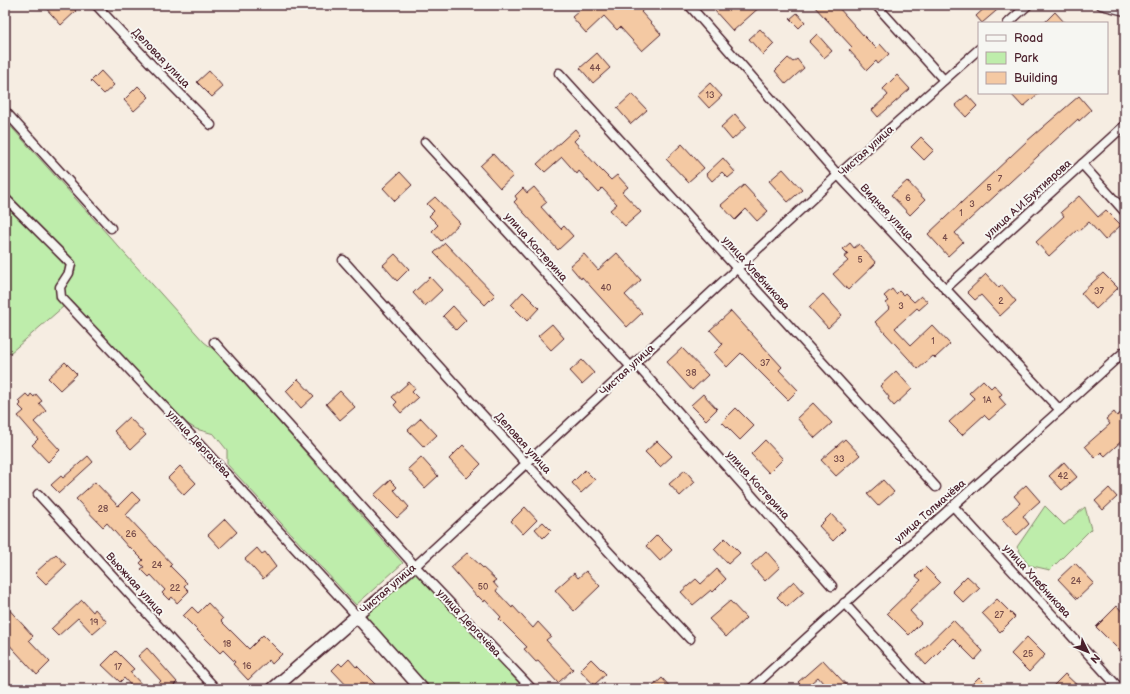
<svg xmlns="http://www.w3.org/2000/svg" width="1130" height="694" viewBox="0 0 1130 694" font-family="'Balsamiq Sans',sans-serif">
<rect width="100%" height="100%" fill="#f6ede2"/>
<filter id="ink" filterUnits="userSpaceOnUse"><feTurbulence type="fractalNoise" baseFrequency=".025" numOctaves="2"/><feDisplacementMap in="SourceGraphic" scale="8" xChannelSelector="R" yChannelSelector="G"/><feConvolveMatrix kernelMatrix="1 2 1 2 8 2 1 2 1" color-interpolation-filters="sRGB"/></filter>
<g filter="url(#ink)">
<g fill="#beedab" stroke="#84866b">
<path d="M5,120L204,342L217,352L403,563L356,605L227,464V450L214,434L196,429L181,420L71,300L10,353L5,348Z"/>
<path d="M1045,506L1064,525L1085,507L1091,529L1050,570L1028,565L1017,547Z"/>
<path d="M411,572L421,574L525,689H430L367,619L366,612Z"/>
</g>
<g fill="#f4c9a3" stroke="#4a1f2b">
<path d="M43,5H71L76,11L61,25Z"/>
<path d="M586,5H648L641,12L661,34L642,51L620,27L617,30L604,16L586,33L572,17Z"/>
<path d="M719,5H762L733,31L714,10Z"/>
<path d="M813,5H838V7L864,36L876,48L880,44L889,54L878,64L876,61L867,70L849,50L852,47Z"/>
<path d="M988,5H1003L982,23L976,16Z"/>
<path d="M1055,12L1065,23H1044Z"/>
<path d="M797,13L805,22L799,28L790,19Z"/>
<path d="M760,29L774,44L763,55L749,39Z"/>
<path d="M817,34L832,51L824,58L809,42Z"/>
<path d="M597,53L610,68L593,83L580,68Z"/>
<path d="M788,58L793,62L797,59L804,68L786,84L775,71Z"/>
<path d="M101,71L114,85L104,94L91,81Z"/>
<path d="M209,71L223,87L212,97L197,82Z"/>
<path d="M897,75L910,89L878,117L872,110L888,95L883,89Z"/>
<path d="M710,83L722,96L709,108L697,95Z"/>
<path d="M138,86L149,97L134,111L124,100Z"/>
<path d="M1010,93H1039L1023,107Z"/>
<path d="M632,94L647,110L631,124L617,108Z"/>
<path d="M967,95L977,106L966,117L955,105Z"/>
<path d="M1079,96L1091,110L1079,121L1078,119L955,233L963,242L948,256L928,234L1027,141Z"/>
<path d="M735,114L746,127L732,140L721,127Z"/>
<path d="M575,129L580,135L574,141L597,166L611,180L617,175L628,187L622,192L641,212L625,226L610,210L617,204L602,188L598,192L579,171L577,174L562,157L545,172L537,164Z"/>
<path d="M921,137L934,150L924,160L911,147Z"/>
<path d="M682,144L704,168L688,182L666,159Z"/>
<path d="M493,154L513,176L500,188L480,166Z"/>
<path d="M723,158L735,172L728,178L722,172L712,181L706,174Z"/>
<path d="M783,169L802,190L788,202L769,181Z"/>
<path d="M400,172L412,185L395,201L383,188Z"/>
<path d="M907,181L925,200L910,215L891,195Z"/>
<path d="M744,185L768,211L757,221L746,209L735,220L721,205Z"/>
<path d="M534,187L547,202L541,207L561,229L564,226L573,236L558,250L514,202L517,199L515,196L523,188L527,193Z"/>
<path d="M1079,196L1098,217L1106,210L1121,225L1105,240L1089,222L1079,231L1077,230L1049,256L1036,242L1064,216L1061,212Z"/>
<path d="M435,197L460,223L441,241L432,231L438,225L429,216L434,211L427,204Z"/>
<path d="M445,243L495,295L485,305L434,253Z"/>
<path d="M850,243L854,248L859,244L876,263L848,290L833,274L848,261L844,257L848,254L843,249Z"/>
<path d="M617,253L641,280L625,295L642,313L627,327L582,277L581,279L570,266L584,254L598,270Z"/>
<path d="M395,254L409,269L397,281L383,265Z"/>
<path d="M1103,273L1118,288L1096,309L1081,293Z"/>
<path d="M986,274L999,288L1002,285L1016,301L1000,316L981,295L975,300L967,292Z"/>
<path d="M430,277L442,290L425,306L413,293Z"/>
<path d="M892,289L896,294L899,291L903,295L905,293L914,302L921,296L928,302L919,310L917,308L895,328L911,345L932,325L950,344L935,358L933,356L918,369L875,322L890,308L886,303L889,301L884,296Z"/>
<path d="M523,292L539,308L527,321L511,305Z"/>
<path d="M823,294L842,315L828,328L809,307Z"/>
<path d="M453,306L466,320L456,330L443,316Z"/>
<path d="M731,311L782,367L779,370L798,390L788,400L741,353L727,367L714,353L723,344L710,330Z"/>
<path d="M552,324L564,338L551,350L538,336Z"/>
<path d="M682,348L708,375L692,390L667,362Z"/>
<path d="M582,360L594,373L582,384L570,371Z"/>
<path d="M65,362L77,374L60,390L48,378Z"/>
<path d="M896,371L912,389L894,406L888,399L889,397L880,386Z"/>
<path d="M298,379L314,396L301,408L286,391Z"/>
<path d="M983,380L991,388L994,385L1002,394L999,397L1006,405L989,420L984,415L962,435L949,422L972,401L974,398L969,393Z"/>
<path d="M409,382L415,389L412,392L418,398L401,413L394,405L397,402L392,397Z"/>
<path d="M340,391L355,407L340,420L326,404Z"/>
<path d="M26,394L29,397L31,394L34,397L36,394L42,401L39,403L46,411L34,422L60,450L48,462L32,445L38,439L18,416L24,411L19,406L21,404L18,401Z"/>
<path d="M703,394L717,409L706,420L691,405Z"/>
<path d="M813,403L832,423L815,438L797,418Z"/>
<path d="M736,408L754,426L740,440L722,422Z"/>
<path d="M1125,409V438L1105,456L1101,452L1095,458L1085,446L1110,424L1106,419L1114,412L1117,416Z"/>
<path d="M129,417L146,435L131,449L114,431Z"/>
<path d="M421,418L437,435L424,447L408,430Z"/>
<path d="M845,439L860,455L836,476L821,460Z"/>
<path d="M765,440L783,459L769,473L751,454Z"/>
<path d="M657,441L672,456L660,467L645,452Z"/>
<path d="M463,445L481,464L467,478L449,459Z"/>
<path d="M88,456L93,462L59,493L51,485L61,476L63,478Z"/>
<path d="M421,457L438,476L425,488L408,469Z"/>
<path d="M1064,462L1077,477L1062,490L1049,476Z"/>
<path d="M180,466L196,483L184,495L168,478Z"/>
<path d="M585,470L595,480L581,493L572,483Z"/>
<path d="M685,470L695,482L680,496L669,484Z"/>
<path d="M390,480L397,487L394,490L409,507L397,518L374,495Z"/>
<path d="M883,480L894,492L878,506L867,494Z"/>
<path d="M95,482L118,506L132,492L140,500L126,515L172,564L170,566L187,583L184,586L189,591L177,603L172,597L169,600L162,593L165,590L151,575L149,577L141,569L144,567L140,563L143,560L130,547L129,548L107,523L103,527L76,499Z"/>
<path d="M1026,485L1040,501L1023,516L1029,524L1017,535L1002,519L1020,503L1014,496Z"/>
<path d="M1109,488L1117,497L1103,510L1095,501Z"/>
<path d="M525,507L537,520L523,534L511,521Z"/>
<path d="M831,514L845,529L833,541L819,526Z"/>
<path d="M225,519L237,532L220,548L208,535Z"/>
<path d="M543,522L551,530L543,538L535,529Z"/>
<path d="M657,535L672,550L660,561L646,546Z"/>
<path d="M725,538L740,553L728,564L714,549Z"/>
<path d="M257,548L262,554L265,552L276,567L263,579L245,559Z"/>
<path d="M766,551L780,567L765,581L751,565Z"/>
<path d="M467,553L496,580L493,582L498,588L496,591L512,608L513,606L533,628L538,622L551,636L546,640L573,669L558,683L538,661L536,662L524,649L527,647L499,619L501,617L485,600L484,602L478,596L477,597L451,567Z"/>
<path d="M56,554L66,565L46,584L35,573Z"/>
<path d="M1075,563L1094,583L1077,599L1058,579Z"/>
<path d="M925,567L940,582L910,611L921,623L909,635L887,613L921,580L916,576Z"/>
<path d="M717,569L726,579L713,592L711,590L693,605L681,592L696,579L701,584Z"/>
<path d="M586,571L600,586L574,611L555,590L574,573L578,578Z"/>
<path d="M967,576L980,588L964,603L952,591Z"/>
<path d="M794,581L804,592L787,607L777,597Z"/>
<path d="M997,599L1015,617L1000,632L982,613Z"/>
<path d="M82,600L93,612L95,609L107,622L93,634L78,618L58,636L51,629Z"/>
<path d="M730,601L746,618L726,637L709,619Z"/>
<path d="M208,603L223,619L221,621L249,649L263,635L282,654L272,664L269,660L248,680L233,664L235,662L223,650L220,653L183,616L192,607L198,613Z"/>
<path d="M5,605L33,636L29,640L50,662L37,675L5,640Z"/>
<path d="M1117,606L1125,615V656L1096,627Z"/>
<path d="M953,620L983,651L975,660L953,638L926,665L917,655Z"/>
<path d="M1027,637L1045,655L1029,672L1011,654Z"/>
<path d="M147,648L177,682L170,689H152L161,681L138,656Z"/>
<path d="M116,651L134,669L130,672L146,689H134L124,678L120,682L102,665Z"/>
<path d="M349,659L356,667L357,666L380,689H350L332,670L339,663L342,666Z"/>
<path d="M591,659L606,674L594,685L580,670Z"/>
<path d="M823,660L850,689H828L818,677L804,689L798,682Z"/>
<path d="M1065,674L1081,689H1050Z"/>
<path d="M979,677L991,689H967Z"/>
<path d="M662,678L672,689H650Z"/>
</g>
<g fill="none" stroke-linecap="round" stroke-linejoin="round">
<defs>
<g id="street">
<path d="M96,5L152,65L211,125"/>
<path d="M689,5L838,175L1060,410"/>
<path d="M876,5L944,80"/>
<path d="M1101,5L1125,11"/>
<path d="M1008,23L1028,5"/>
<path d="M559,73L936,487"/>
<path d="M5,111L111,228"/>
<path d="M425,142L631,367"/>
<path d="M1082,164L1125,212"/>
<path d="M5,198L71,264L69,273L60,287L61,297L188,432L357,616L411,570L838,175L979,49"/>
<path d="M343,260L526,463L690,639"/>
<path d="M945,289L1125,125"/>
<path d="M214,342L415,566L532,689"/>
<path d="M635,363L832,586"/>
<path d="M38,494L216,689"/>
<path d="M953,506L1120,689"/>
<path d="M844,603L922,689"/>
<path d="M5,686L8,689"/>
<path d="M751,689C874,575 1001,464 1125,351"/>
</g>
<path id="secondary" d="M273,689L357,616L422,689"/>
</defs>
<use href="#street" stroke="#4a1f2b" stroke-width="11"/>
<use href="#secondary" stroke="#4a1f2b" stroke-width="15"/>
<use href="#street" stroke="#f6f6f2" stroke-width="8"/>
<use href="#secondary" stroke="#f6f6f2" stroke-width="12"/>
</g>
</g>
<g text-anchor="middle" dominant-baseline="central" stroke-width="4" stroke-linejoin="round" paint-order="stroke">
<g font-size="9" fill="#744a49">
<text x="595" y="68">44</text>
<text x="710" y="95">13</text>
<text x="1000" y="179">7</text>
<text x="989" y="188">5</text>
<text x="908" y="198">6</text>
<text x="972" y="204">3</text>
<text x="961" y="213">1</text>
<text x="945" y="238">4</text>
<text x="860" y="260">5</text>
<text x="606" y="288">40</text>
<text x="1099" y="291">37</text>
<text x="1001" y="301">2</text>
<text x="901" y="306">3</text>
<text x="933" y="341">1</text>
<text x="765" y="363">37</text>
<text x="691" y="373">38</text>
<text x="987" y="400">1А</text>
<text x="839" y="459">33</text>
<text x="1063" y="476">42</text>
<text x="103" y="509">28</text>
<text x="131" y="534">26</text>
<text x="157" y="565">24</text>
<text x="1076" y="581">24</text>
<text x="483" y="587">50</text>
<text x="175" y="588">22</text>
<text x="999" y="615">27</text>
<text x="94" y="622">19</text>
<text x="227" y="644">18</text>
<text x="1028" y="654">25</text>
<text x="247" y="666">16</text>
<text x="118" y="667">17</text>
</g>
<g font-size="11" fill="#4a1f2b" stroke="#f6f6f2">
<text transform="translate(161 58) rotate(46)">Деловая улица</text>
<text transform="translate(866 151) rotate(-42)">Чистая улица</text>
<text transform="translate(1028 199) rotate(-42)">улица А.И.Бухтиярова</text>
<text transform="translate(887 212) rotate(47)">Видная улица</text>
<text transform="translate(536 247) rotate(48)">улица Костерина</text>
<text transform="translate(756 273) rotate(48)">улица Хлебникова</text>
<text transform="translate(627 370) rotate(-43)">Чистая улица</text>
<text transform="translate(523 443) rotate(48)">Деловая улица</text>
<text transform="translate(199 444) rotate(47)">улица Дергачёва</text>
<text transform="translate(758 485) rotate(48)">улица Костерина</text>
<text transform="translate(930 511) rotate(-41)">улица Толмачёва</text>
<text transform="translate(1037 581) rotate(48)">улица Хлебникова</text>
<text transform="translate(135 584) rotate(48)">Вьюжная улица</text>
<text transform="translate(388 589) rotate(-41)">Чистая улица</text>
<text transform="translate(469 623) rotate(47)">улица Дергачёва</text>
</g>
</g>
<rect width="1130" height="694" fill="none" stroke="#f6f6f2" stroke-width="20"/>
<rect x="10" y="10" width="1110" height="674" fill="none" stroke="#4a1f2b" stroke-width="1.5" filter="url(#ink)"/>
<rect x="978" y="22" width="130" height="72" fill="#f6f6f2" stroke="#b1a0a2"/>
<rect x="986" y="35" width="20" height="6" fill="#f6f6f2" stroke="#b1a0a2"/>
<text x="1014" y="42" font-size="12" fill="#4a1f2b">Road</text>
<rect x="986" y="52" width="20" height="12" fill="#beedab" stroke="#b1a0a2"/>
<text x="1014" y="62" font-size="12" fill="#4a1f2b">Park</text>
<rect x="986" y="72" width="20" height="12" fill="#f4c9a3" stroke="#b1a0a2"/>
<text x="1014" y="82" font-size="12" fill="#4a1f2b">Building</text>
<g transform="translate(1088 652) rotate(133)" stroke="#f6f6f2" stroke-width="3" paint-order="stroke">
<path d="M0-3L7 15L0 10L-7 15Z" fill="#4a1f2b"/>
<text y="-6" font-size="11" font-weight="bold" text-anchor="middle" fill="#4a1f2b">N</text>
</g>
</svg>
